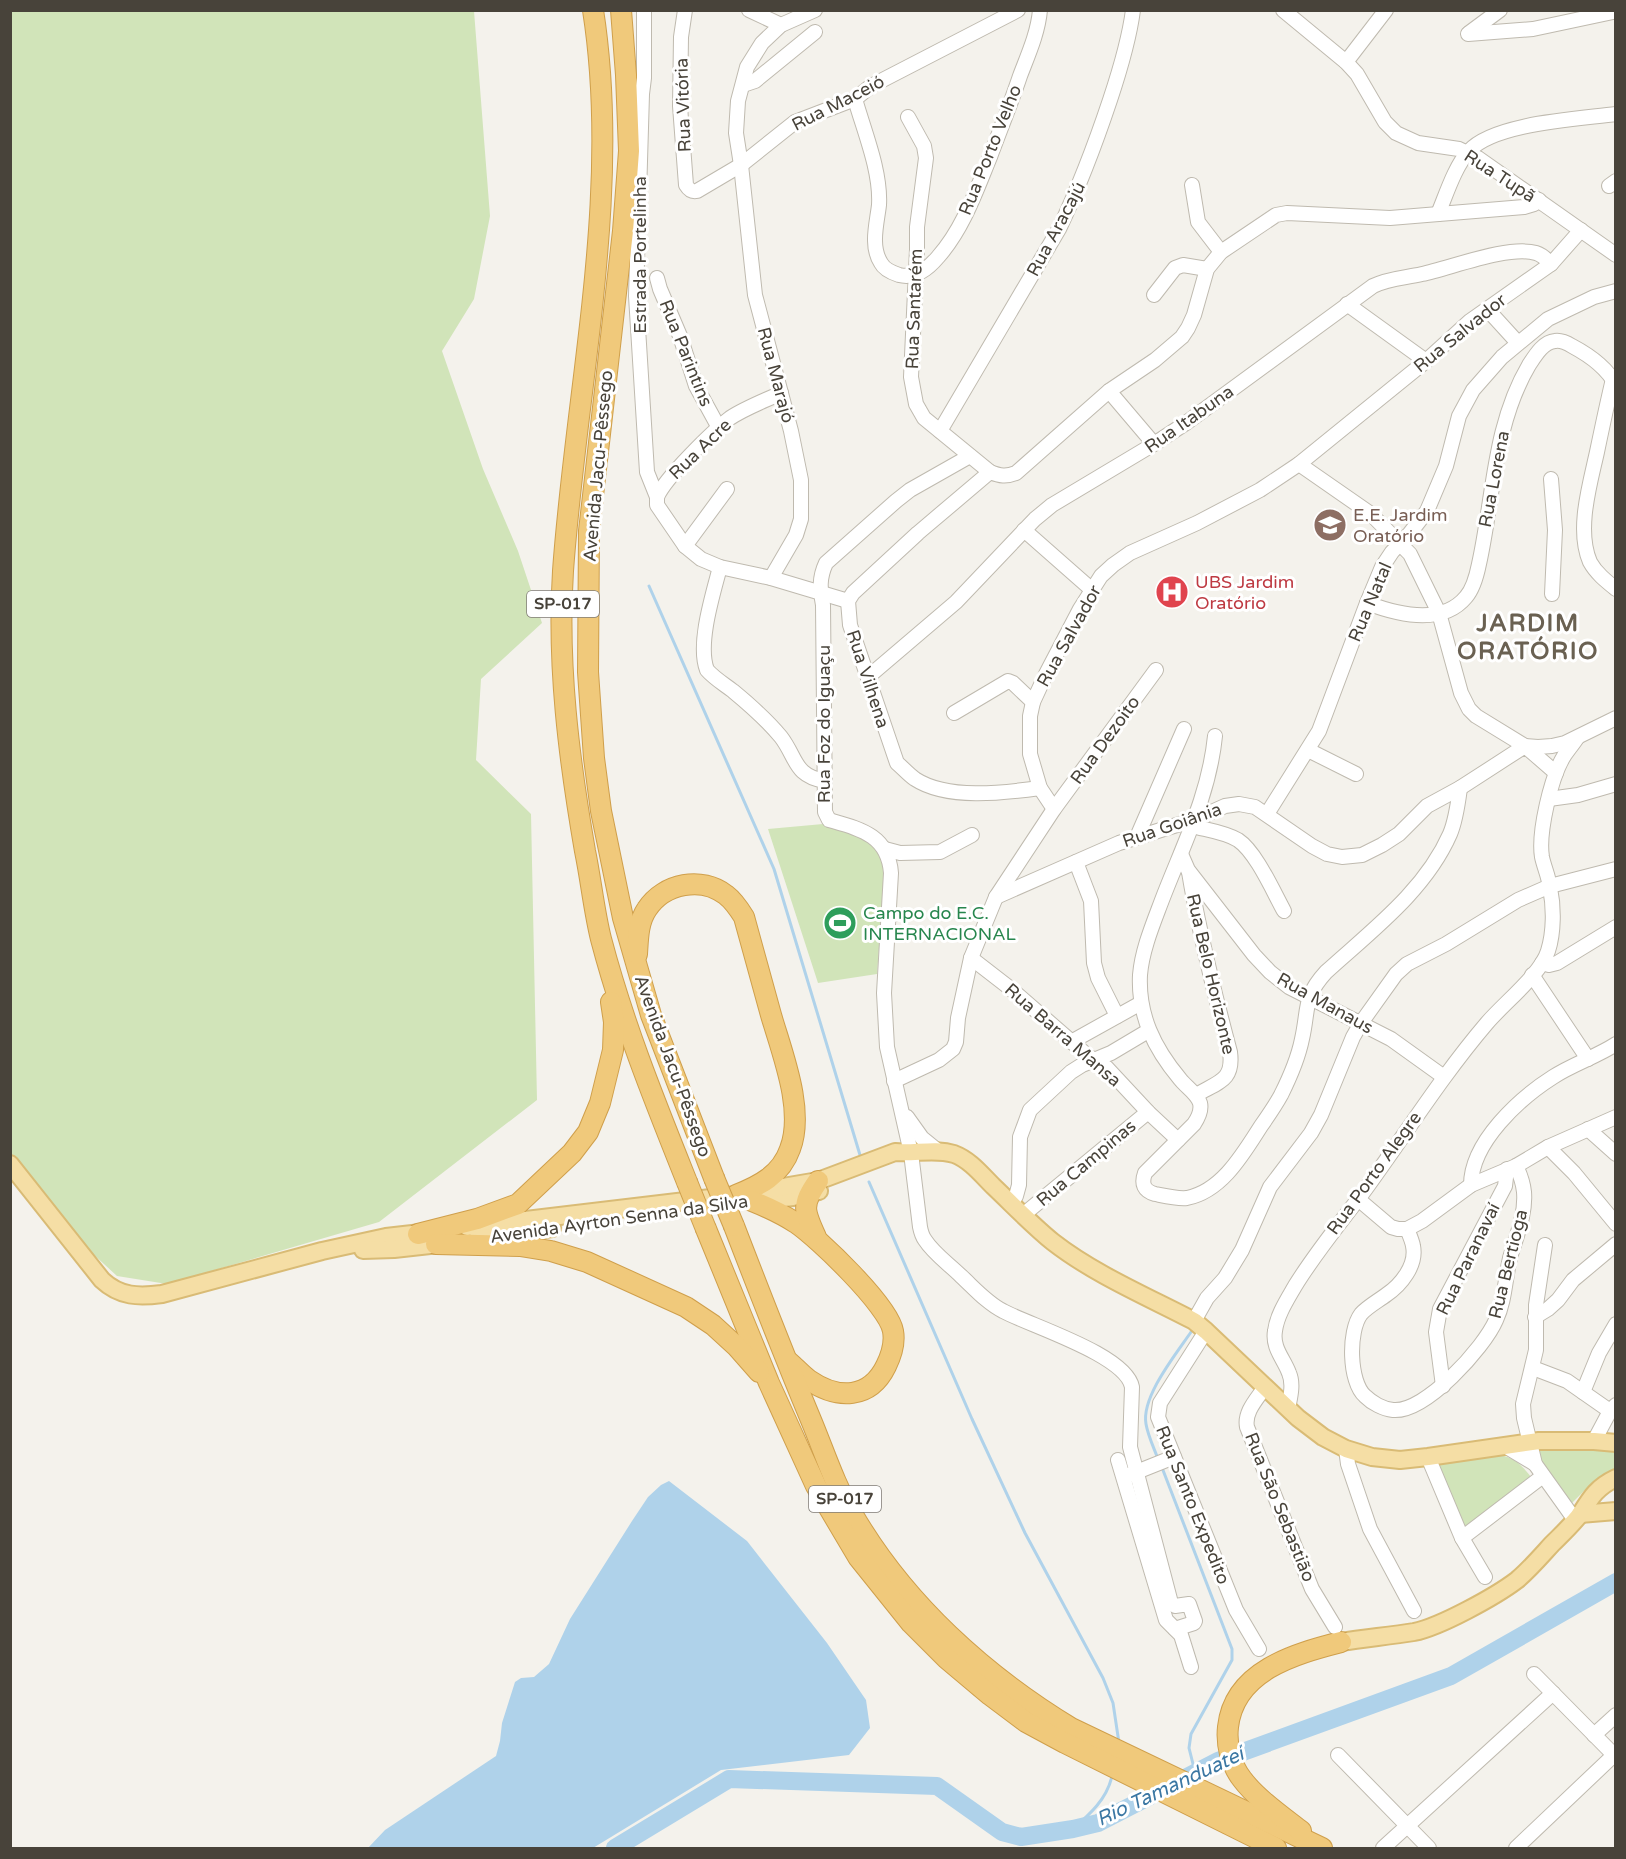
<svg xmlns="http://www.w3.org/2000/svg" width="1626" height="1859" viewBox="0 0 1626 1859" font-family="'Varela Round',sans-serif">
<rect width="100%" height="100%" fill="#f4f2ec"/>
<g fill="#d1e4b9">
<path d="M11,11H474L490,216L474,299L442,351L483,469L518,551L542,623L481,679L476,760L531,814L537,1100L379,1222L167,1284L117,1276L28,1194L11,1172Z"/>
<path d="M823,824C856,835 876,832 885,872L877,974L818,983L768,829Z"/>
<path d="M1615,1446V1474L1596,1479L1572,1503L1534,1452L1545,1447Z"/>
<path d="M1490,1454C1513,1456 1518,1461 1532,1478L1463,1530L1434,1462Z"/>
</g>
<path fill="#afd2ea" d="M669,1481L747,1541L827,1643L866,1700L870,1728L849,1755L721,1770L593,1848H368L385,1830L496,1756L500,1741L502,1723L515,1682L521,1678L534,1677L549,1664L570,1619L632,1521L648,1497L661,1485Z"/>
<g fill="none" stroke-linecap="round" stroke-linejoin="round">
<g stroke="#afd2ea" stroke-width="3">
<path d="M649,586L774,869L860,1155"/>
<path d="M869,1182L972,1419L1025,1533L1103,1678L1113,1703L1119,1743"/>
<path d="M1158,1459C1154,1448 1148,1436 1146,1424C1141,1397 1176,1354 1191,1332"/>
<path d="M1161,1465L1232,1649V1660L1191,1734L1189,1748L1195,1772"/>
<path d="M1073,1829C1090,1814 1107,1799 1112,1776"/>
</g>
<path stroke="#afd2ea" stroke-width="18" d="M615,1848L729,1779L937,1786L1002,1832L1021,1837L1073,1829L1098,1823L1218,1761L1451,1676L1616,1582"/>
<defs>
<g id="minor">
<path d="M644,10V78L642,94L636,296L647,472L657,497V505L685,546L701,559L720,567L771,578L848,601"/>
<path d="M685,10L681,37L680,106L686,185C689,190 692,192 697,191L741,165L795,122L855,99L871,86L1018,10"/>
<path d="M749,10L781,25"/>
<path d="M1283,10L1346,62L1357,74L1385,122L1396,133L1418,143L1459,149L1478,158L1616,255"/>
<path d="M1469,33L1500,10"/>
<path d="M1468,34L1533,29L1613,12"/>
<path d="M1346,62L1386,10"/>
<path d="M743,85L755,81L815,32"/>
<path d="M855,99C864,131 881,171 879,205C877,223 870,246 881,263C884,269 893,273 899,275C915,279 928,269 938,257C963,229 976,191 990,157C1000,130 1011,103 1020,76C1028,55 1038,33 1040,10"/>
<path d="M908,117L924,146L926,158L917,227V249L911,377L916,404L924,418L990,472"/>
<path d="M1192,185L1198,222L1221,252"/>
<path d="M1609,186L1616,181"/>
<path d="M1438,214C1446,195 1455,166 1469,151C1494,123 1579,119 1616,114"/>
<path d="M657,278L660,289L680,336L696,386L719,428"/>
<path d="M1154,295L1175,268L1183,265L1207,269"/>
<path d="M1347,304L1426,361"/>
<path d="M1487,309L1518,343"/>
<path d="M1613,379C1607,404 1602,428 1597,452C1590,484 1576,530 1590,562C1596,573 1606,581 1616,589"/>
<path d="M1109,391L1154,444"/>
<path d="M940,431L1059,229C1079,187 1095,145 1110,100C1120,70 1129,41 1133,10"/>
<path d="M970,456L910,490L896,501L826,563C819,578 820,589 823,605L825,812L829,820C860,829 888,835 891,873L884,993L887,1047L911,1153L920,1227C921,1232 922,1236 925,1240C934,1254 949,1264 961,1276C974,1288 987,1303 1003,1311C1031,1326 1126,1355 1132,1387L1130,1447L1171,1603L1175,1606L1189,1604L1195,1621L1194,1623L1175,1629"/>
<path d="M1299,464L1371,514L1410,554L1439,613L1461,693L1469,709L1476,716L1525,746L1538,747L1552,746L1565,743L1616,718"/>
<path d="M1551,479L1555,530L1552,594"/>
<path d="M657,497C665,478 713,431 730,418C745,408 764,401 781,393"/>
<path d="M1024,530L1091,589"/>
<path d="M685,546L727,489"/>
<path d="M720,567C713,594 697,644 707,670C715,679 724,684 733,691C750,705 767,720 781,737C797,758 794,776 825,781"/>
<path d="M771,578L796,535L801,519V480L791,431L755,295L741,165L736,133L738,101L747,67L762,43L781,25L815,10"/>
<path d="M1367,603C1396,614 1442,626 1466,597C1473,589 1477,574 1479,564C1494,497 1493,426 1529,365C1535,356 1543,342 1555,341C1561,340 1567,343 1572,346C1589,355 1607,368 1616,385"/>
<path d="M868,677L956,602L1035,519L1052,505L1154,444L1186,423L1373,286C1389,278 1405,278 1422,274C1451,268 1508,245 1536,253C1543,255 1547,260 1551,264"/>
<path d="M954,713L1008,681L1013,683L1033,702"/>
<path d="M1215,736C1209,796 1183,845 1162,900C1153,924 1142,950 1140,975C1138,1015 1154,1048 1180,1079C1186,1087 1197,1093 1200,1103C1202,1111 1198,1118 1194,1124L1145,1173C1141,1184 1144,1191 1155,1194C1165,1196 1177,1199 1187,1198C1222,1191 1243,1154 1261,1126C1268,1116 1275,1106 1281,1095C1290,1077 1298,1059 1302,1039C1309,1008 1303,997 1326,972C1371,931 1425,891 1450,834C1456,820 1458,803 1460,788"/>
<path d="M1308,750L1356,774"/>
<path d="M1040,788C1003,793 947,800 915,779C908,774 903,768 897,763L850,625L848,601L853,593L918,533L990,472C1000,476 1006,477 1016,473L1109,391L1155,360L1182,337L1188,328L1194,315L1207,269L1221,252L1276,215L1287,213L1390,218L1524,207L1534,204L1539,200"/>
<path d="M1549,799L1578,795L1616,784"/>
<path d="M1054,809L1040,788L1030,754V716L1033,702L1046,674L1080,609L1101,576L1113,565L1130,553L1197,523L1260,490L1299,464L1426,361L1470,321L1551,264L1581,230"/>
<path d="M1267,814L1319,731L1367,603L1382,567L1392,552L1410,533L1427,511L1446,466L1459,416L1473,390L1502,357L1548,319L1594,297L1616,291"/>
<path d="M1192,826C1207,830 1225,832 1238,840C1256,852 1273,891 1284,911"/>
<path d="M1137,837L1184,729"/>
<path d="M885,849L900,853L940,852L972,835"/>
<path d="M1181,854L1188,870L1254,955L1270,972L1289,987L1391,1039L1444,1077"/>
<path d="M1076,862L1091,901L1094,963L1098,978L1117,1016"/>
<path d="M1189,872C1199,933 1214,992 1230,1052C1234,1081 1218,1082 1196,1095"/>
<path d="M996,897L1119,843L1196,819L1225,806L1239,804L1255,807L1312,846L1327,854L1342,857L1362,855L1382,845L1399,834L1427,806L1460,788L1525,746L1556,773"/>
<path d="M971,958L1011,989L1088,1056L1107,1068L1148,1112L1178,1140"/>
<path d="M1542,963L1549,965L1557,963L1616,927"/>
<path d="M1532,975L1588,1059"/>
<path d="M1071,1042L1141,1003"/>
<path d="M894,1081L939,1060L953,1049L956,1042L958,1018L971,958L996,897L1054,809L1156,670"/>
<path d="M907,1117L922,1138L938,1151"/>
<path d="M1588,1129L1616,1154"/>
<path d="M1548,1147L1574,1173L1616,1224"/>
<path d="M1471,1185C1471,1142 1520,1098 1553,1077C1573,1064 1596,1057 1616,1044"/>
<path d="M1358,1199L1391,1227L1398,1229H1407L1422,1221L1471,1185L1516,1166L1548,1147L1616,1117"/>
<path d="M1011,1204L1016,1196L1019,1185L1020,1137L1030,1110L1071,1072L1082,1065L1111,1053L1148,1031"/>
<path d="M1023,1215L1148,1112"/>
<path d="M1407,1229C1409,1234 1412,1240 1413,1246C1417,1265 1401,1285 1386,1295C1378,1301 1367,1307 1361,1314C1348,1331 1349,1382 1365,1396C1372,1403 1383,1409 1393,1410C1425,1413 1484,1348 1496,1320C1505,1301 1505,1279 1510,1258C1516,1237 1526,1214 1524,1192C1523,1182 1520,1174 1516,1166"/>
<path d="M1545,1245L1536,1305V1350L1523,1404L1524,1418L1535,1464L1575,1520"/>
<path d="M1535,1317L1548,1309L1558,1300L1573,1280L1616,1244"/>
<path d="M1194,1321L1207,1298L1225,1278L1242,1250L1270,1187L1311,1133L1321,1115L1353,1037L1361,1023L1396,974L1407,964L1446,944L1518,900L1550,886L1616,869"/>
<path d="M1206,1331L1160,1403L1158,1417L1236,1610L1259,1649"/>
<path d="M1533,1368L1567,1381L1610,1411"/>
<path d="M1443,1386L1436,1332L1440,1309L1505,1186L1507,1169"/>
<path d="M1265,1387C1257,1399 1244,1412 1247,1427L1312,1589L1335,1627"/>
<path d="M1583,1392L1599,1353L1616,1324"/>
<path d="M1288,1409C1290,1398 1294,1384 1289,1373C1284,1359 1272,1348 1275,1331C1277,1315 1287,1300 1295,1286C1314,1255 1337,1227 1359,1198C1402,1140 1440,1078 1487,1023C1504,1003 1541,974 1548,951C1554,932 1554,907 1550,888C1549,877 1544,867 1542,857C1538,833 1551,777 1564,756C1568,750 1573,744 1577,738"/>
<path d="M1594,1441L1610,1411L1616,1405"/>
<path d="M1505,1446L1535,1464"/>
<path d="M1346,1449L1348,1464L1370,1529L1414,1611"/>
<path d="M1428,1457L1462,1538L1485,1577"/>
<path d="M1118,1460L1166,1620L1181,1635L1191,1667"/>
<path d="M1129,1475L1174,1457"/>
<path d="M1462,1538L1543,1476"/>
<path d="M1534,1674L1616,1757"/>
<path d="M1594,1735L1616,1715"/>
<path d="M1338,1755L1429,1848"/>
<path d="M1383,1848L1553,1693"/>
<path d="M1516,1848L1614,1755"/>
</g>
<g id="major">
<path d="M10,1164L102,1280C120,1297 139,1297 162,1294L322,1251L386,1237L430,1232"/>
<path d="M765,1200L793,1197L819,1191"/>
<path d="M467,1227L736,1195L818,1181L895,1152C915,1154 935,1148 954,1154C970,1160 981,1174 993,1186C1013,1205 1032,1225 1053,1242C1094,1274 1148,1297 1194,1321L1206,1331L1298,1418L1323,1437L1346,1449L1372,1457L1400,1460L1428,1457L1539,1441H1594L1616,1443"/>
<path d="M477,1239L552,1228"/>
<path d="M363,1250L394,1249L448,1243"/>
<path d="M1580,1514L1616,1511"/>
<path d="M1341,1642C1365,1638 1390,1636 1414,1632C1440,1627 1496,1596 1517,1580C1530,1569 1541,1556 1552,1544C1562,1534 1573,1524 1581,1513C1591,1497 1597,1487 1616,1478"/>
</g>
<g id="highway">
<path d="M593,10C622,195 576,386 563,571C557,665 569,759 585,851C591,880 594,911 601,939C623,1023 655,1102 687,1182"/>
<path d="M621,10L626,75L629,151L623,231L589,531L588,672L594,758L601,811L623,918L651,1015L714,1178"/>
<path d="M637,954C638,939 638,922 647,909C664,883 702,876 726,895C734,901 739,909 744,917C753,950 762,982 771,1015C782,1053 805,1110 790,1149C781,1175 759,1186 736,1195"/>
<path d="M752,1201C767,1207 782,1214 796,1223C818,1238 889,1306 893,1331C895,1342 891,1356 886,1366C870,1399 838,1400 809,1380C802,1375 796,1368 789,1362"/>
<path d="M734,1226C759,1291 784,1355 811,1420C824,1451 835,1486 853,1515C905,1604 984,1675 1071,1728L1322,1848"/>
<path d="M706,1229L769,1383L816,1486L858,1557L911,1623L946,1658L990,1695L1026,1722L1065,1743L1276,1848"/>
<path d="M418,1234L477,1219L518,1204L572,1153L588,1132L600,1103L613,1050L614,1022L611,1002"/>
<path d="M816,1237C804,1211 801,1205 818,1181"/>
<path d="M436,1244L520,1246L551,1251L587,1262L686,1307L713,1325L737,1347L759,1372"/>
<path d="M1301,1831C1283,1817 1256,1798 1242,1779C1231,1765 1226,1745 1228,1727C1234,1671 1294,1654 1341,1642"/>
</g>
</defs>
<use href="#minor" stroke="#bfbaaf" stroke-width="16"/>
<use href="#major" stroke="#d9bb75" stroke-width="20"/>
<use href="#highway" stroke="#cf9f4b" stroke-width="22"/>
<use href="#minor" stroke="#fff" stroke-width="14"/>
<use href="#major" stroke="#f5dea5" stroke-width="16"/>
<use href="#highway" stroke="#f0c97b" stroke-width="20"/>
<defs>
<g id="highway-bridge">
<path d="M714,1178L734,1226"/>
<path d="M687,1182L706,1229"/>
</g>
</defs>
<use href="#highway-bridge" stroke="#cf9f4b" stroke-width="22" stroke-linecap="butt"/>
<use href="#highway-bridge" stroke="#f0c97b" stroke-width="20"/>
</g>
<defs>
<symbol id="school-disc" viewBox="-11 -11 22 22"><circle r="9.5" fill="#8d6e63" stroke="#fff"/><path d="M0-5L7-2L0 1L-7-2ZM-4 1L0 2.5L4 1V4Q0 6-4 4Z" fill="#fff"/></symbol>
<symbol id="hospital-disc" viewBox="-11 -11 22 22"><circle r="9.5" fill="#e0444e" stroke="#fff"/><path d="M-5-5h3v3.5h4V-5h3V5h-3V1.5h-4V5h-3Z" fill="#fff"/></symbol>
<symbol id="stadium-disc" viewBox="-11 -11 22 22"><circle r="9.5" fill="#2e9e5b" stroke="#fff"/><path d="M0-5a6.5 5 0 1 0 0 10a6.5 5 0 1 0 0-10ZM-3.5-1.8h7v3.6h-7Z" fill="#fff"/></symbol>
</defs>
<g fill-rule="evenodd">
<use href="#school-disc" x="1311" y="506" width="38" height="38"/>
<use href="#hospital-disc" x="1153" y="573" width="38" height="38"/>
<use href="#stadium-disc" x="821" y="904" width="38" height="38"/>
</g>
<g text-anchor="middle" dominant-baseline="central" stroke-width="6" stroke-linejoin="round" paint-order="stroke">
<g fill="#fff" stroke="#7f7b75" stroke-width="1.5">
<rect x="527" y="591" width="72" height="26" rx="4.5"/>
<rect x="809" y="1486" width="72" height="26" rx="4.5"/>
</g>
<g font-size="16" font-weight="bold" fill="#48433a">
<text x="563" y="604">SP-017</text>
<text x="845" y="1499">SP-017</text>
</g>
<g font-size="18" fill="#48433a" stroke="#fff">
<text transform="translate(838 103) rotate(-27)">Rua Maceió</text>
<text transform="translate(683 105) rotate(-92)">Rua Vitória</text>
<text transform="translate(990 150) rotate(-68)">Rua Porto Velho</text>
<text transform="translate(1500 176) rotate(33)">Rua Tupã</text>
<text transform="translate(1056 229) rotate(-62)">Rua Aracajú</text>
<text transform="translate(640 255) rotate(-90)">Estrada Portelinha</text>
<text transform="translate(914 309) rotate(-88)">Rua Santarém</text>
<text transform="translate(1460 333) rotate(-39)">Rua Salvador</text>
<text transform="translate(686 353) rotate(68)">Rua Parintins</text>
<text transform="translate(776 375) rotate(75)">Rua Marajó</text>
<text transform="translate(1189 419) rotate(-35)">Rua Itabuna</text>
<text transform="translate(700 449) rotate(-44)">Rua Acre</text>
<text transform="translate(598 466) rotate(-85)">Avenida Jacu-Pêssego</text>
<text transform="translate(1494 479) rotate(-79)">Rua Lorena</text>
<text transform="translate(1370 602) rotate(-67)">Rua Natal</text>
<text transform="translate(1069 636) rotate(-61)">Rua Salvador</text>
<text transform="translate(868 679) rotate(72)">Rua Vilhena</text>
<text transform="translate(824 724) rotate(-90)">Rua Foz do Iguaçu</text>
<text transform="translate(1105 740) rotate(-54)">Rua Dezoito</text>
<text transform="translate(1172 825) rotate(-19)">Rua Goiânia</text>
<text transform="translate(1211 974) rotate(77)">Rua Belo Horizonte</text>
<text transform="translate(1325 1003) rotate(29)">Rua Manaus</text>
<text transform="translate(1063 1035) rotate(41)">Rua Barra Mansa</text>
<text transform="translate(673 1066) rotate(70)">Avenida Jacu-Pêssego</text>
<text transform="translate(1086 1163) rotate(-40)">Rua Campinas</text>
<text transform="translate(1374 1173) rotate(-54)">Rua Porto Alegre</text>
<text transform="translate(619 1219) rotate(-8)">Avenida Ayrton Senna da Silva</text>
<text transform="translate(1468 1259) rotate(-64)">Rua Paranavaí</text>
<text transform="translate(1508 1264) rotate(-76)">Rua Bertioga</text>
<text transform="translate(1193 1505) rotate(68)">Rua Santo Expedito</text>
<text transform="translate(1280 1507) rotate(68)">Rua São Sebastião</text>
</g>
<g font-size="18" fill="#785e54" stroke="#fff" text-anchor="start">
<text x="1353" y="515">E.E. Jardim<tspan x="1353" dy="21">Oratório</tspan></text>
</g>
<g font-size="18" fill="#be3a42" stroke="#fff" text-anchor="start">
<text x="1195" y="582">UBS Jardim<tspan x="1195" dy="21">Oratório</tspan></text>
</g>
<g font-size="18" fill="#27864d" stroke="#fff" text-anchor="start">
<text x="863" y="913">Campo do E.C.<tspan x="863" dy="21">INTERNACIONAL</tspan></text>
</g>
<g font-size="20" font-style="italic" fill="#3b77a3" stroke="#fff">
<text transform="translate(1170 1787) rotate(-25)">Rio Tamanduateí</text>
</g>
<g font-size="24" font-weight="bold" letter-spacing="1.5" fill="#6a6152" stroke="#fff">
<text x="1528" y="623">JARDIM<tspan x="1528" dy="28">ORATÓRIO</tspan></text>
</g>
</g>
<rect width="1626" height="1859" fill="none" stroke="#48433a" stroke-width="24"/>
</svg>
